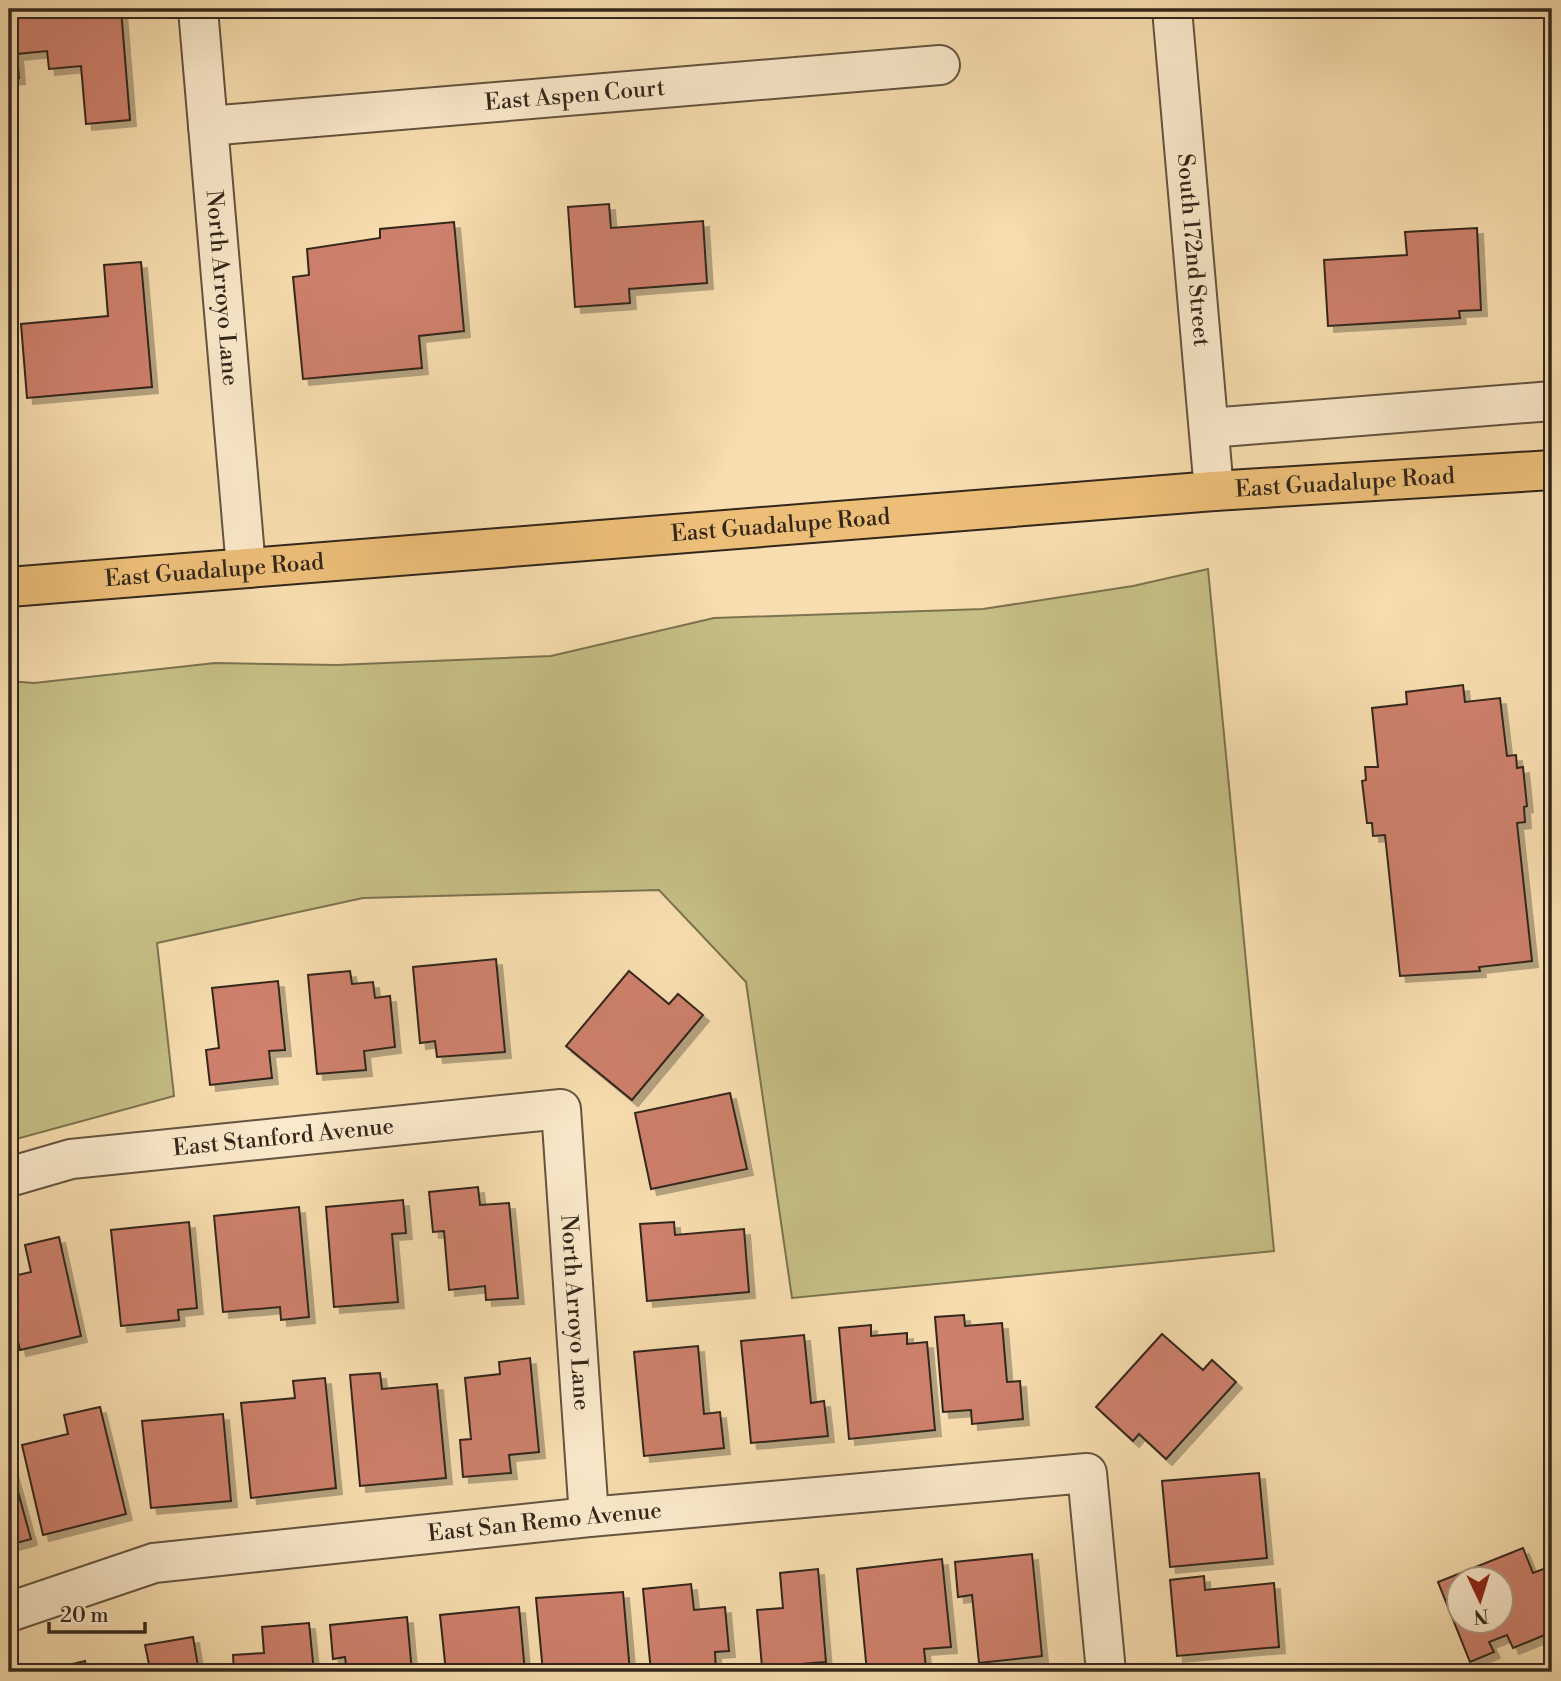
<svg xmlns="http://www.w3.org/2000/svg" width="1561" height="1681" viewBox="0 0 1561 1681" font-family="'Libre Bodoni',serif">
<defs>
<filter id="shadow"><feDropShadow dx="6" dy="6" stdDeviation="0" flood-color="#0004"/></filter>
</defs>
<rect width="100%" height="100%" fill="#f7ddaf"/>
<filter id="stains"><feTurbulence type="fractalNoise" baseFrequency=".00286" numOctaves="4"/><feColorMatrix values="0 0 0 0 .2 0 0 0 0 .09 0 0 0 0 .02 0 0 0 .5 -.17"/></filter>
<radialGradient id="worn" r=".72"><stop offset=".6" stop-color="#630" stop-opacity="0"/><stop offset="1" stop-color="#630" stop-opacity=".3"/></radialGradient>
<path fill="#c5bf85" stroke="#7c7350" stroke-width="2" d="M1208,569L1274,1251L792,1298L746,982L659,890L363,898L157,943L174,1096L9,1141V681L34,683L215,663L337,665L551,656L714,618L983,609L1133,586Z"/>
<g fill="#ce806c" stroke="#33271b" stroke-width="2" fill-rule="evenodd" filter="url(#shadow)">
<path d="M9,9H121L130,120L86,124L81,66L49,69L47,51L17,54L19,78L9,79Z"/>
<path d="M609,204L611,228L703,221L707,283L629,289L630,303L575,307L568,207Z"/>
<path d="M454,222L464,331L419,336L422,368L303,379L293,277L309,275L307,249L380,238V229Z"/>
<path d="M1477,228L1481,310L1459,311L1460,318L1328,326L1324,260L1407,255L1405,232Z"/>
<path d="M141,262L152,387L27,398L21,324L108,316L104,265Z"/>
<path d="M1463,685L1465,702L1500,698L1507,756L1516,755L1517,768L1523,767L1527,806L1524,807L1525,822L1517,823L1532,961L1479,967L1480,971L1400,976L1385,835L1373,836L1372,823H1367L1362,781L1366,780L1365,767H1378L1372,708L1407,704L1406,692Z"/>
<path d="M496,959L505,1052L437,1057L435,1041L420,1043L413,967Z"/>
<path d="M350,971L352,984L373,982L375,998L390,996L395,1047L364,1051L366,1070L317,1074L308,975Z"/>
<path d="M629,971L669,1004L678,994L703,1015L632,1100L566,1046Z"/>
<path d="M278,981L285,1050L269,1051L272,1078L210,1085L206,1050L219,1048L212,988Z"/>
<path d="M730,1093L747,1169L651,1189L635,1113Z"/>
<path d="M478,1187L480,1205L509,1203L518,1298L486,1300L485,1286L449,1290L444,1231L433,1232L429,1192Z"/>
<path d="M403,1200L406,1233L392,1234L398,1302L334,1307L326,1207Z"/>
<path d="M299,1207L309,1317L281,1320L280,1307L223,1312L214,1216Z"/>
<path d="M189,1222L197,1308L178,1310L179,1320L121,1326L111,1230Z"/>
<path d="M674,1222L675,1235L744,1229L749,1292L647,1301L640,1224Z"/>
<path d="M59,1237L81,1336L20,1350L9,1303V1277L31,1272L25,1245Z"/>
<path d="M964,1315L965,1326L1002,1323L1007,1382L1020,1381L1023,1419L972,1424L971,1410L943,1412L935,1317Z"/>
<path d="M871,1325V1336L907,1333V1344L927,1342L935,1430L849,1439L839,1328Z"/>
<path d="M1162,1334L1203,1370L1212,1360L1236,1382L1166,1459L1139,1434L1133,1441L1096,1407Z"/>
<path d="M804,1335L811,1403L824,1401L828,1436L751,1443L741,1341Z"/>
<path d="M698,1346L704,1414L720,1412L724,1448L644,1456L634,1352Z"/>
<path d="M530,1358L539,1452L509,1455L511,1473L463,1477L460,1440L471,1439L465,1378L500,1374L499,1362Z"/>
<path d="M380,1373L382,1389L437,1384L446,1478L360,1486L350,1375Z"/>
<path d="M325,1378L336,1488L251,1498L241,1403L295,1398L293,1381Z"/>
<path d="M100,1407L126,1514L43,1535L22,1445L68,1434L64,1415Z"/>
<path d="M223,1414L231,1501L151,1508L142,1421Z"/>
<path d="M9,1459L31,1539L9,1545Z"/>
<path d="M1259,1473L1267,1558L1170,1567L1162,1481Z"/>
<path d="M1523,1548L1533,1573L1551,1566L1552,1569V1632L1513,1648L1507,1635L1489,1642L1494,1652L1470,1662L1438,1582ZM1460,1580H1502V1622H1460Z"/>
<path d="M1032,1554L1042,1656L979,1663L972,1595L958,1597L955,1562Z"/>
<path d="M942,1559L951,1647L924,1649L926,1668L867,1672L857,1569Z"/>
<path d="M818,1569L826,1662L762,1667L757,1610L783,1608L780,1573Z"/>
<path d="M1204,1576L1205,1590L1274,1583L1279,1647L1177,1656L1170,1580Z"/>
<path d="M691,1584L694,1610L725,1607L729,1651L715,1652L716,1670L651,1672L643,1589Z"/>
<path d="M623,1592L630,1672H543L536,1598Z"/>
<path d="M519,1607L525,1672H446L440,1615Z"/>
<path d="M407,1617L412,1672H347L345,1657L333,1659L330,1625Z"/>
<path d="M309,1623L314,1672H234L233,1655L264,1653L262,1627Z"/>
<path d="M193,1637L199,1672H124L123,1669L149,1664L145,1645Z"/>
<path d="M85,1661L87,1672H39Z"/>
<path d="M1353,1666L1397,1672H1352Z"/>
</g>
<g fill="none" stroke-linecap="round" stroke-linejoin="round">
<defs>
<g id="minor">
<path id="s1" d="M198,9L246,568"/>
<path id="s2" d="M1172,9L1214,491"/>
<path id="s3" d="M208,126L940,65"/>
<path d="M1209,428L1552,401"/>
<path id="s4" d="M9,1177L71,1159L561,1109L589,1517"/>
<path id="s5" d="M9,1612L154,1563L589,1517L1087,1473L1106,1672"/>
</g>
<g id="major">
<path id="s6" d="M9,587L1214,491L1552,470"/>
</g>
</defs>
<use href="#minor" stroke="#645440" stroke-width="42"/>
<use href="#major" stroke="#33271b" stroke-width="42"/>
<use href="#minor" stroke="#fae9cb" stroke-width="38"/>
<use href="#major" stroke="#ecbe78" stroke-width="38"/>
</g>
<g text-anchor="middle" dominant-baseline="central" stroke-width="7" stroke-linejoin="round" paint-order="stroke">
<g font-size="23" fill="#33271b" stroke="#fae9cb">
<text stroke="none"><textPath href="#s3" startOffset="368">East Aspen Court</textPath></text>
<text stroke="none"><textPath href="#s2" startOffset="242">South 172nd Street</textPath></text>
<text stroke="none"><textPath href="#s1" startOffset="280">North Arroyo Lane</textPath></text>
<text stroke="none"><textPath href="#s6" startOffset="1340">East Guadalupe Road</textPath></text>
<text stroke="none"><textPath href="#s6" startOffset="774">East Guadalupe Road</textPath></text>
<text stroke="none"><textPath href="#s6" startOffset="206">East Guadalupe Road</textPath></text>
<text stroke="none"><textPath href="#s4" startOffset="278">East Stanford Avenue</textPath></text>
<text stroke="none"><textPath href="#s4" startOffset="761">North Arroyo Lane</textPath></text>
<text stroke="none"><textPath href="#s5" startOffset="546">East San Remo Avenue</textPath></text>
</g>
</g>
<rect width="1561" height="1681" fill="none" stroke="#f7ddaf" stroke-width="35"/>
<rect x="10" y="10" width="1540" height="1660" fill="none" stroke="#33271b" stroke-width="3.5"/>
<rect x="18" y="18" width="1526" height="1646" fill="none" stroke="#33271b" stroke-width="2"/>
<g transform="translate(1480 1600) rotate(176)"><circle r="33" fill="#fae9cb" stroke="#aa9b85" stroke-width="2"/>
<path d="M0-5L12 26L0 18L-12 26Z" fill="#8f2418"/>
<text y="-10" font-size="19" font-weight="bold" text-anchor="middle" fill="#33271b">N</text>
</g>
<path d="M49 1622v10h96v-10" fill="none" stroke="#33271b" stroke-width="3.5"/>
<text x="60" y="1622" font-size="21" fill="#33271b" stroke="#fae9cb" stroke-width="5" paint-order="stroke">20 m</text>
<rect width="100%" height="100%" filter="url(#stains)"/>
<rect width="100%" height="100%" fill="url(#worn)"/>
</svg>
